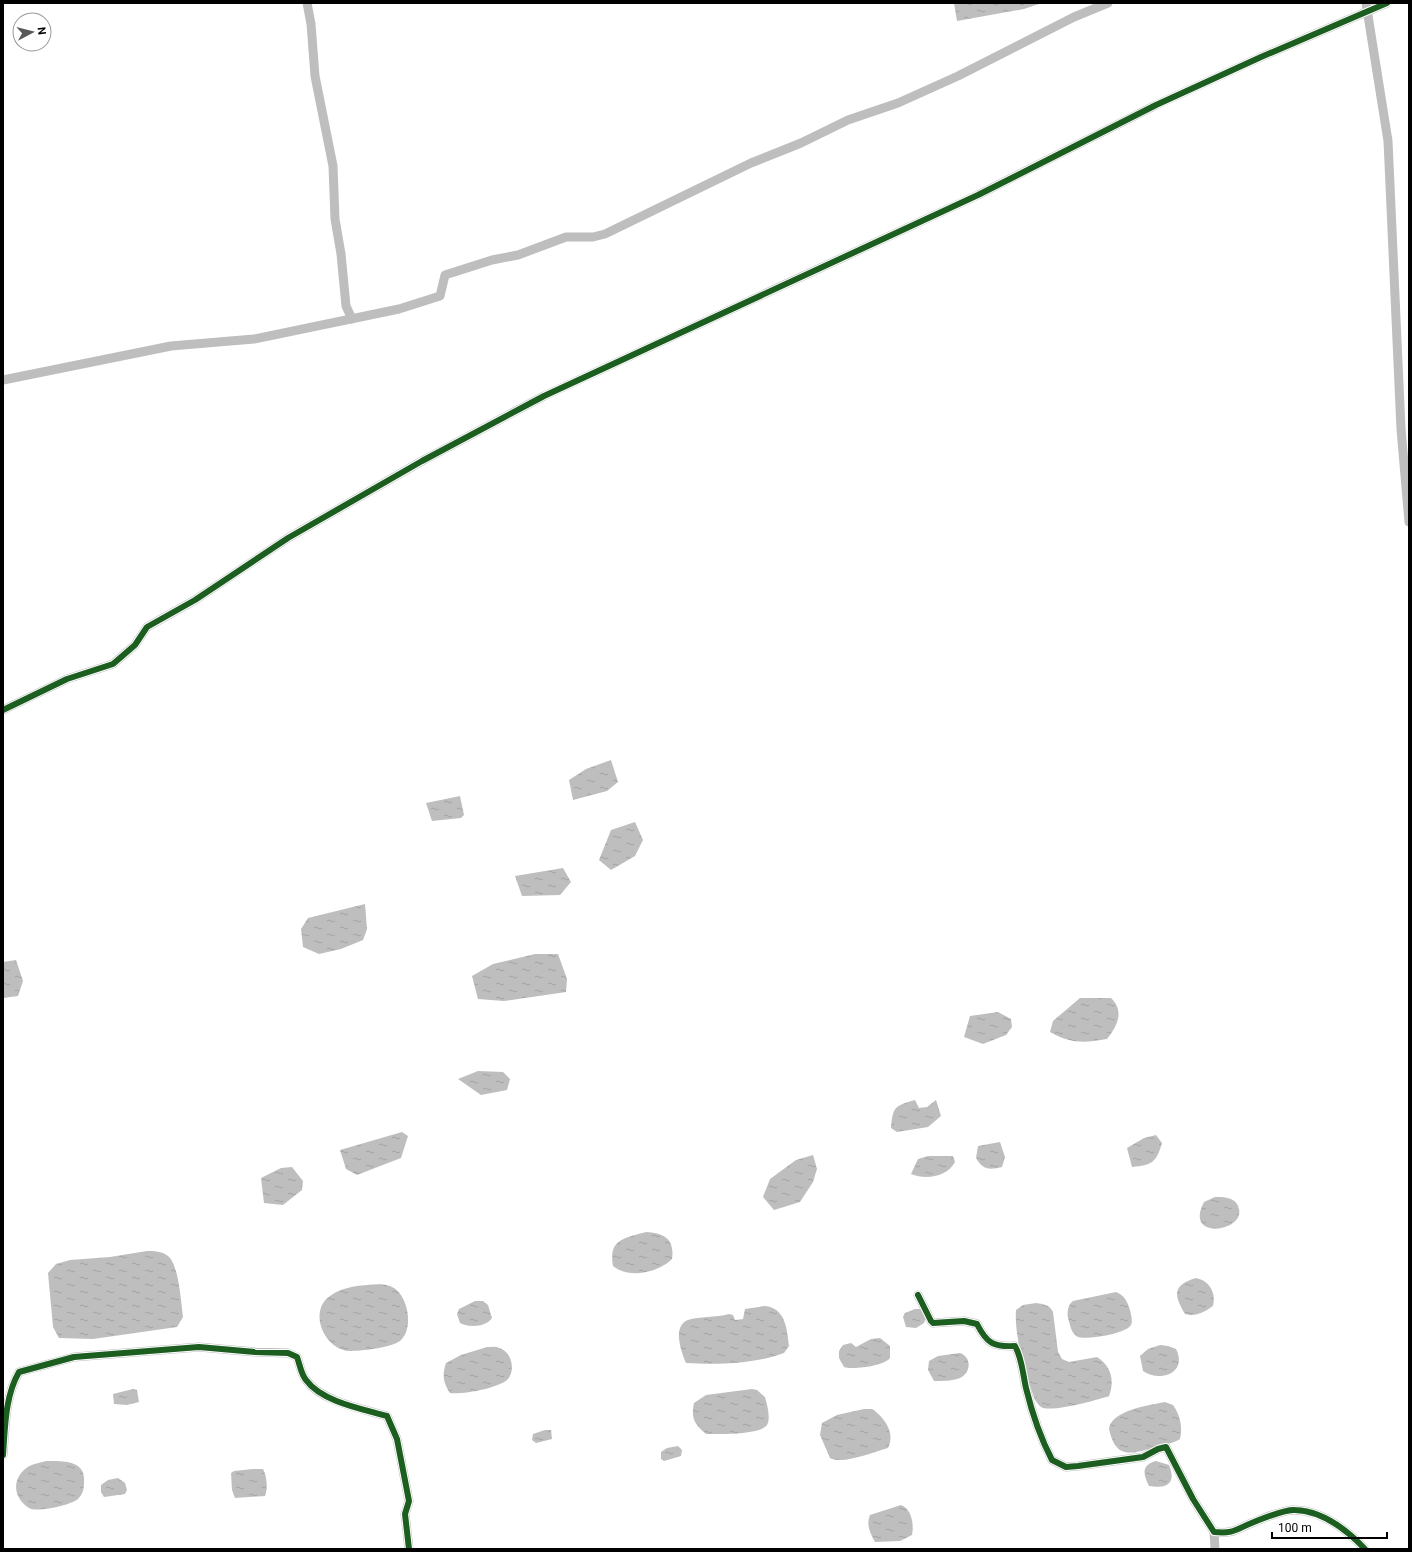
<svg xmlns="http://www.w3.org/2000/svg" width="1412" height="1552" viewBox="0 0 1412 1552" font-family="Roboto,sans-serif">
<defs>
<pattern id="water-ripples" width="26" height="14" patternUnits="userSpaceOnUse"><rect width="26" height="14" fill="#bebebe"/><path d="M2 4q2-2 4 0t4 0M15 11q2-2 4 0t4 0" fill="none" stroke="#a2a2a2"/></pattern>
</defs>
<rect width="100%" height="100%" fill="#fff"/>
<g fill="url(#water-ripples)">
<path d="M954,3H1042L1024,9L957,21Z"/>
<path d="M611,760L618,782L607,791L573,800L569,780L586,769Z"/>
<path d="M460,796L464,815L461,818L432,821L426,803Z"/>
<path d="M635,822L643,840L635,856L611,870L599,860L611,830Z"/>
<path d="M563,868L571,882L560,895L522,896L515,876Z"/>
<path d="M365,904L367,929L363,940L341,949L319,954L303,947L301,929L308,918Z"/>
<path d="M535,954H558L567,979L566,992L504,1001L478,999L472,976L493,964Z"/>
<path d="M16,960L23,981L18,996L3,998V962Z"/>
<path d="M1080,998H1111C1125,1012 1117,1026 1107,1039C1084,1043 1071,1044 1050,1032L1053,1021Z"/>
<path d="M998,1012L1011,1019L1012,1027L1006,1035L983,1044L964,1037L970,1016Z"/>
<path d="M478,1071L503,1072L510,1079L507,1090L481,1095L458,1079Z"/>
<path d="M915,1100L919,1108L927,1107L936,1100L941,1116L928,1127L897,1132L891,1128C893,1107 894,1106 915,1100Z"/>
<path d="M402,1132L408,1136L401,1158L357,1175L346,1169L340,1150Z"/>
<path d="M1156,1135L1162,1143C1156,1163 1152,1165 1132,1167L1127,1148L1144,1138Z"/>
<path d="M1000,1142L1005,1157L1002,1167C989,1170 983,1170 976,1158L978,1146Z"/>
<path d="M813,1155L817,1169L813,1182L800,1202L774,1210L763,1197L770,1179L796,1160Z"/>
<path d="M928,1156H953L955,1162C947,1177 926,1180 911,1174L918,1159Z"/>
<path d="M292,1167L303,1181L302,1190L283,1205L264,1203L261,1178L281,1168Z"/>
<path d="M1215,1197C1222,1197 1233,1197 1237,1204C1253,1231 1182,1243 1204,1202Z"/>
<path d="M646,1232C664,1233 675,1239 672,1259C658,1273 629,1279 613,1266C608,1239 625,1238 646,1232Z"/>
<path d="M147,1251C154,1251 161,1251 168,1256C179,1265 181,1302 183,1317L177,1327L93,1339L59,1338L53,1327L48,1273L56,1264L70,1260L110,1257Z"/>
<path d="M1196,1278C1210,1281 1216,1293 1213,1306C1204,1312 1196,1317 1185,1314C1173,1294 1173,1285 1196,1278Z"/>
<path d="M367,1285C376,1284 386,1283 394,1288C408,1297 414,1328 401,1340C393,1348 360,1351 349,1351C324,1349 308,1311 330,1296C341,1288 354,1286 367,1285Z"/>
<path d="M1116,1292C1125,1296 1127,1301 1130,1310C1131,1315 1133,1321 1131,1325C1126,1334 1086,1340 1078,1337C1071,1334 1070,1324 1068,1318C1067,1311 1068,1305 1073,1301Z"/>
<path d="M475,1301H483L488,1305L492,1318C486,1327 469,1328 460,1323L457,1314L459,1309Z"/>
<path d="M1036,1303C1043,1304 1050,1305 1053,1312L1058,1352L1062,1359L1069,1362L1097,1357C1111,1366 1115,1380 1109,1396C1098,1400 1050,1413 1041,1407C1039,1406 1037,1402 1035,1400C1026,1375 1014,1337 1016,1310L1023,1305Z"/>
<path d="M766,1306C786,1309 787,1330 789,1346L784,1353C755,1364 717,1365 686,1363C681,1351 672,1326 688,1320C699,1316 716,1318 729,1314L733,1315L735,1320L743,1319L745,1309Z"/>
<path d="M915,1309H921L926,1317L924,1323L916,1328L906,1327L903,1317L905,1313Z"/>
<path d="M880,1338L890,1346V1358C884,1366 853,1370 844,1367L839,1358V1351L843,1345L851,1343L856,1347L871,1339Z"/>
<path d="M1160,1345L1168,1346L1176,1349C1188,1373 1160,1383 1143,1371L1140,1356L1148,1349Z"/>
<path d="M487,1347C491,1347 495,1346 499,1348C511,1351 516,1369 508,1379C500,1388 461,1395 450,1393C443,1382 442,1375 446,1363L461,1355Z"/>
<path d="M960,1353C971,1357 972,1372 960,1378C952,1381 943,1381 934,1381L928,1370L929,1361L938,1356Z"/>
<path d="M133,1389L137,1390L139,1402L127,1405L114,1404L113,1394Z"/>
<path d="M752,1389L757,1390L765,1397C767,1404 771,1418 767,1425C760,1435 718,1434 706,1434C694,1424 691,1418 694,1403L706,1395Z"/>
<path d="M1165,1402L1173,1405C1180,1415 1183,1427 1180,1439C1172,1444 1164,1444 1156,1447C1131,1454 1116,1460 1109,1429C1111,1410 1151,1405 1165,1402Z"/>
<path d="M864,1409H872C884,1417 896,1433 888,1448C873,1452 843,1465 830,1458L820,1435L822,1423L837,1415Z"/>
<path d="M545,1430H551L552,1439L536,1443L532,1440L533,1434Z"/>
<path d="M678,1446L682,1450L681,1456L664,1461L661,1459V1452L667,1448Z"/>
<path d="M46,1461C63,1461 86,1460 84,1482C84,1489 83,1494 78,1499C71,1505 37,1513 29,1508C15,1499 11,1482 24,1470C30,1464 39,1463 46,1461Z"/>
<path d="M1156,1461L1169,1465C1177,1484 1166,1489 1149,1486C1143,1474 1141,1465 1156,1461Z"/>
<path d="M253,1469H263C267,1476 268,1489 265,1496L235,1498L232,1490L231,1473L234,1471Z"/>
<path d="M118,1478L125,1483L127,1490L125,1494L104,1497L101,1492V1485L108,1480Z"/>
<path d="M901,1505C912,1509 914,1525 912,1535L900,1541L875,1542C870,1533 866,1525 870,1515Z"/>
</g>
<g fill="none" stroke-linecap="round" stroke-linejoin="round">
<g stroke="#bebebe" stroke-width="9">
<path d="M307,3L311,24L315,76L333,166L335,219L341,254L346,306L352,319"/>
<path d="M1366,3L1388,141L1401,429L1409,522"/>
<path d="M3,380L171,346L254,339L399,309L440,296L445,275L492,260L518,255L566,237H593L605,234L751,163L801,143L848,120L898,103L958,76L1074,17L1108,3"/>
<path d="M3,710L67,679L113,664L135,645L147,627L195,600L288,538L422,461L544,396L978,195L1156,105L1261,57L1387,3"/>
<path d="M918,1295L931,1321L933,1323L964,1321L977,1324C987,1344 994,1347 1015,1346C1022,1358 1023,1375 1026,1388C1032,1413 1040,1437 1052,1460L1066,1467L1078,1466L1143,1457L1158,1449L1166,1447L1193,1499L1214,1532C1235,1534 1236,1529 1254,1522C1264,1518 1285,1509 1295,1510C1323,1511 1347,1530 1365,1549"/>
<path d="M3,1455C5,1428 5,1396 19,1372L74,1357L199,1347L255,1352L288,1353L297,1357C300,1365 301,1374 306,1380C322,1402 363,1409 387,1416L397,1439L409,1501L405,1514L409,1549"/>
<path d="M1214,1532L1215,1549"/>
</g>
<defs>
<g id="cycleway">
<path d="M3,710L67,679L113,664L135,645L147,627L195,600L288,538L422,461L544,396L978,195L1156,105L1261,57L1387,3"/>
<path d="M918,1295L931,1321L933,1323L964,1321L977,1324C987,1344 994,1347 1015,1346C1022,1358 1023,1375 1026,1388C1032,1413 1040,1437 1052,1460L1066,1467L1078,1466L1143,1457L1158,1449L1166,1447L1193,1499L1214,1532C1235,1534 1236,1529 1254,1522C1264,1518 1285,1509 1295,1510C1323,1511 1347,1530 1365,1549"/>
<path d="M3,1455C5,1428 5,1396 19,1372L74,1357L199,1347L255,1352L288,1353L297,1357C300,1365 301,1374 306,1380C322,1402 363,1409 387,1416L397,1439L409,1501L405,1514L409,1549"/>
</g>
</defs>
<use href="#cycleway" stroke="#fff" stroke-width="8"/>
<use href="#cycleway" stroke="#1b5e20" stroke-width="6"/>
</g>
<rect width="1412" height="1552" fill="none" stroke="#000000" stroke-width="8"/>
<g transform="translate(32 32) rotate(83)"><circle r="19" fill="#ffffff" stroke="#999999"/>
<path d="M0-3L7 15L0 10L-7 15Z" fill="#595959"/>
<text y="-6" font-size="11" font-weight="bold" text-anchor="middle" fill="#000000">N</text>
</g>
<path d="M1272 1532v6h115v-6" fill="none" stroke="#000000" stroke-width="2"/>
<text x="1278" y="1532" font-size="12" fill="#000000" stroke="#ffffff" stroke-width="3" paint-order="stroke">100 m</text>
</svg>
